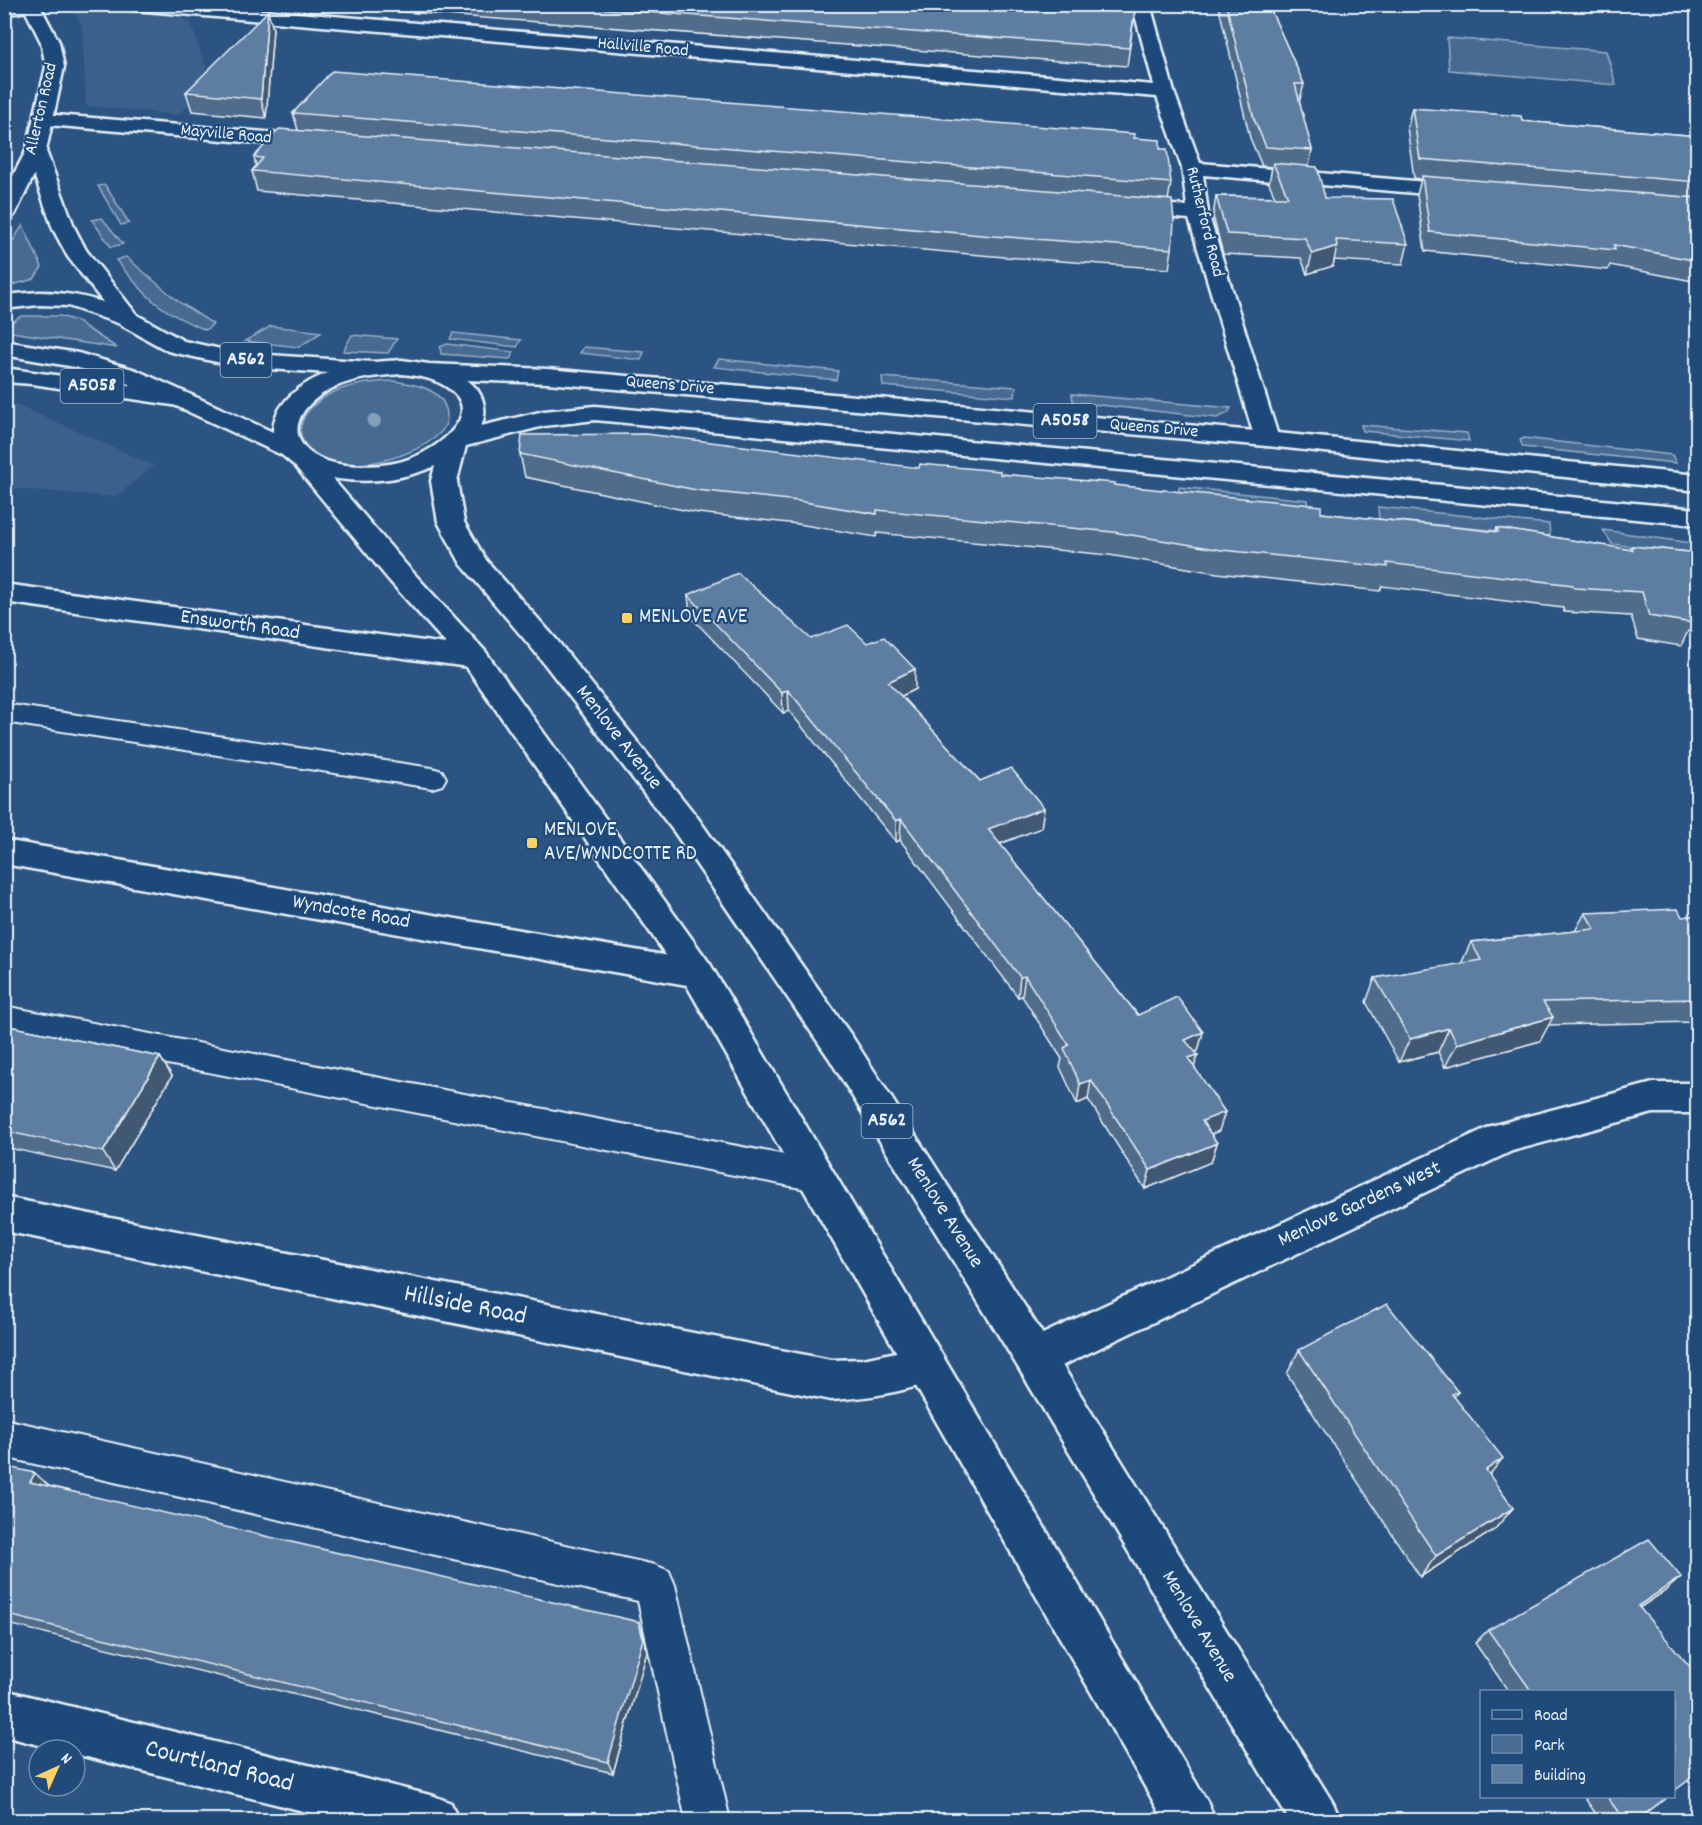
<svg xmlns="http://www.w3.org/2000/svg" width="1702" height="1825" viewBox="0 0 1702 1825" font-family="Dekko,sans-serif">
<rect width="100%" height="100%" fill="#2b5482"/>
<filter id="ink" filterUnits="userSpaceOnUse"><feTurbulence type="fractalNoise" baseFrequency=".0167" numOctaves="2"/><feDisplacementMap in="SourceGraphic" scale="12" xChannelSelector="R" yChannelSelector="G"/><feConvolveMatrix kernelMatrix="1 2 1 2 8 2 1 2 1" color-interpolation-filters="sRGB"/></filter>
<g filter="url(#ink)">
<g fill="#3a608b">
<path d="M69,5H153L190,22L212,83L178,115L86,106L82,25Z"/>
<path d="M5,400L64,425L154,466L115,497L5,488Z"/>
</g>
<g fill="#476b93" stroke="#98aec6" stroke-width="1.5">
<path d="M1447,38L1606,51L1616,85L1449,70Z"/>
<path d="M105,185L129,223L121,225L98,186Z"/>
<path d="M102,218L123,244L111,247L92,220Z"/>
<path d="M23,225L42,267L34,279L5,287V253Z"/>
<path d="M126,257L179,302L213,324L206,330C160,312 147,298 116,260Z"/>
<path d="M21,316H60L76,321L117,348L5,331V327Z"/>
<path d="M271,326L322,332L299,347L245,341Z"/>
<path d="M453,333L521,340L517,347L450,339Z"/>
<path d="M352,335L397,339L388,353L343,351Z"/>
<path d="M447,344L514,352L510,359L441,354L440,347Z"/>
<path d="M584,347L644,352L641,360L580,353Z"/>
<path d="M719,359L838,371L836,380L714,367Z"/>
<path d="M882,377L1016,387L1015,397L883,386Z"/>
<path d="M393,381C414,384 444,388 447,414C448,421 444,430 439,434C412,460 330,481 305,444C298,434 300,423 306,414C326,387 362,382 393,381Z"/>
<path d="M1072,394L1231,408L1228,413L1217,418L1073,402Z"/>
<path d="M1361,425L1467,433L1469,441L1363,431Z"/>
<path d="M1524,438L1672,455L1676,463L1523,447L1520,440Z"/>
<path d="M1179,487L1308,500L1309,510L1179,495Z"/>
<path d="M1378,507L1549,524L1550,536L1379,519Z"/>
<path d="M1603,530L1697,544V555L1612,544Z"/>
</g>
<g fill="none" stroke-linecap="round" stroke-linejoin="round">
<defs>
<g id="service">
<path d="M4,704L432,768L442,771L446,778L442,785L432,788L4,722Z"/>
<path d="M4,1006L816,1161L828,1165L833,1176L828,1187L816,1191L4,1032Z"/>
<path d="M4,1419L655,1565L669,1571L675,1585L730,1820H686L638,1601L4,1457Z"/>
</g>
<g id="minor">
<path d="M45,4L43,8L4,15V5Z"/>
<path d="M114,4H190L1154,85L1132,4H1150L1174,92L1200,163L1462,185L1469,187L1472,191L1469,195L1462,197L1203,175L1208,213L1279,439L1276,444L1267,446L1258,444L1255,439L1189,219L1129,214L1122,212L1119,208L1122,204L1129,202L1187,206L1182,168L1157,97L122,9Z"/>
<path d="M43,114L315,136L322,138L325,142L322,146L315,148L36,124L33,120L36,116Z"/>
<path d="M4,584L475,648L485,651L489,658L485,665L475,668L4,602Z"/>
<path d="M4,840L698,961L710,964L715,974L710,984L698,987L4,864Z"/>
<path d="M1653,1083H1698V1113H1653L1512,1151L1049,1372L1035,1377L1021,1372L1015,1358L1021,1344L1491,1126Z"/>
<path d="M4,1197L831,1360L863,1359L925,1346L939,1351L945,1365L939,1379C905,1392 868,1398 831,1400L4,1231Z"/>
<path d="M4,1690L434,1796L451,1803L458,1820H339L75,1754V1750H58L4,1736Z"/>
</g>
<g id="primary">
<path d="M36,145L43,147L46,151L15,214L11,218L4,220V193L26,151L29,147Z"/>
<path d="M39,292C74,292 105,301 137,315L140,320L137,325L129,327L68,306L39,305L4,309V295Z"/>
<path d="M4,368L179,392L188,394L191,399L188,404L179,406L32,384L4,382Z"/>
</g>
<path id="trunk" d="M22,4H39L59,42L64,67L46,151L75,229L86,250L137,315L184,341L239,353L373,362L402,360L429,364L547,369L1267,432L1698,475V491L1267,446L547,383L467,380C482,390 489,409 481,426L544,411L595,406L1698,509V525L595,420L544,426L466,446L457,481L464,522L486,560L556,639L697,817L853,1038L1049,1344L1333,1803L1340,1820H1289L1021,1372L829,1058L675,833L536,653L461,564L438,522L431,481L435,466C403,480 367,484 332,478L408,567L485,651L710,964L1208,1803L1215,1820H1164L686,984L465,665L388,579L295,466L282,455L120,380L75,367L4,355V341L78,353L136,370L273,432C273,403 303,382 328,373L239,367L176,353L168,351L121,325L68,257L53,229L26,151L46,67L41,42ZM402,374C421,376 443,380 456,395C478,420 433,450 414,457C392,466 369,467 346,465C294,460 278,420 327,391C350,378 376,376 402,374Z"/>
</defs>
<use href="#service" stroke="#e8f1f8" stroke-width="4"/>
<use href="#minor" stroke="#e8f1f8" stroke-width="5"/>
<use href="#primary" stroke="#e8f1f8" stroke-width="5"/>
<use href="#trunk" stroke="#e8f1f8" stroke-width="5"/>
<use href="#service" fill="#1f4a7a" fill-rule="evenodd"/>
<use href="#minor" fill="#1f4a7a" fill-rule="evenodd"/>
<use href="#primary" fill="#1f4a7a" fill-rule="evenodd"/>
<use href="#trunk" fill="#1f4a7a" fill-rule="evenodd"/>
</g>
<circle fill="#869fbb" cx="374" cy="421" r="7"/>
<g fill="#506c8a" stroke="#e8f1f8" stroke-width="1.5">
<path d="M298,4H1136L1127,66Z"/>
<path d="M1218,4H1268L1304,84L1299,103L1312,150L1309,166L1325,198L1408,244L1403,264L1334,260L1333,266L1307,274L1301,258L1223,254L1213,216L1216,196L1275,197L1269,183L1272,167L1262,166L1250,138Z"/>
<path d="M273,29L266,118L192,111L186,92Z"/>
<path d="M1412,108L1522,121L1698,136V282L1610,265L1608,270L1425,251L1417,195L1421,179L1414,178L1407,127Z"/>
<path d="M293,113L1134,138L1160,149L1171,183L1168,200L1172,249L1169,269L992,256L257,191L252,171L256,166L254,157L298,130Z"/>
<path d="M520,454L919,468L1000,474L1114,485L1321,513L1495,532L1497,528L1630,550L1632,546L1698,553V632L1688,631L1681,646L1638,639L1631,616L1564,612L1563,608L1382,586L1380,591L1217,573L1109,555L877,533L876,537L798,524L698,513L525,477Z"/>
<path d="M688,595L811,639L915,689L901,696L980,781L1044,808L1041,828L1000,844L1138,1015L1203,1032L1198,1051L1196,1052L1194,1067L1219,1131L1211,1134L1217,1143L1211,1162L1145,1189L1088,1099L1077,1104L1060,1067L1062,1059L1022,996L1018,997L900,840L896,842L789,711L783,713L690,616Z"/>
<path d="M1585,913L1682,917L1698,915V1022L1548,1025L1540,1041L1445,1067L1438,1052L1399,1062L1366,1002L1375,978L1461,964L1471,942L1575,931Z"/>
<path d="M4,1025L160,1057L172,1076L115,1171L4,1147Z"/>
<path d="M1299,1350L1458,1392L1454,1397L1489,1475L1513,1508L1494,1530L1420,1577L1287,1374Z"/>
<path d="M4,1466L49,1486L643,1635L647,1652L613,1773L4,1623Z"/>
<path d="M1681,1577L1665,1591L1639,1608L1674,1692H1509L1475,1643L1488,1630Z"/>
<path d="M1584,1797H1667L1636,1821H1601Z"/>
</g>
<g fill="#415871" stroke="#e8f1f8" stroke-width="1.5">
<path d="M268,11L273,29L266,118L261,99Z"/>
<path d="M1337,246L1333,266L1307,274L1312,254Z"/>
<path d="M915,669V689L888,703V682Z"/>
<path d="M788,690L789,711L783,713L782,693Z"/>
<path d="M1044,808L1041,828L986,849L988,829Z"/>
<path d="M901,819L900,840L896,842V821Z"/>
<path d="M1025,976L1022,996L1018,997L1020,977Z"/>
<path d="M1553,1017L1540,1041L1445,1067L1457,1044Z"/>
<path d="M1449,1028L1438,1052L1399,1062L1410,1039Z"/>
<path d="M1203,1032L1198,1051L1179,1059L1185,1040Z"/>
<path d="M1198,1055L1192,1074L1188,1058Z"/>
<path d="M160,1057L172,1076L115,1171L103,1152Z"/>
<path d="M1091,1080L1088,1099L1077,1104L1080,1084Z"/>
<path d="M1225,1112L1219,1131L1196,1140L1202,1121Z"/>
<path d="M1217,1143L1211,1162L1145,1189L1150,1170Z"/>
<path d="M1503,1458L1485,1480L1486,1470Z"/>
<path d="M35,1473L51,1488L30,1482Z"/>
<path d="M1513,1508L1494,1530L1420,1577L1436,1556Z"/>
<path d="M1681,1577L1665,1591L1622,1619L1638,1606Z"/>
<path d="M639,1622L643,1635L647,1652L613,1773L608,1762Z"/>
</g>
<g fill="#5d7da1" stroke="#e8f1f8" stroke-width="1.5">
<path d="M538,4H1136L1129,48Z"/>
<path d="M1226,4H1268L1304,84H1295L1312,150L1266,147L1254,119Z"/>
<path d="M268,11L261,99L186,92Z"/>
<path d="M332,71L1135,134L1134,138L1160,140V149H1167L1171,183L293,113Z"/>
<path d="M1412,108L1521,116L1522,121L1698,136V182L1420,159Z"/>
<path d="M279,129L1172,200L1174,222L1172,249L993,236L252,171L263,158L254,157Z"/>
<path d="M1273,163L1317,167L1325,198L1393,199L1408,244L1336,240L1337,246L1312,254L1305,238L1227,234L1216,196L1288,197Z"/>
<path d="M1422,176L1698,198V261L1614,245L1615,250L1430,232Z"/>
<path d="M646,434L919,468L920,464L1000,471V474L1115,483L1114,485L1321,506V513L1498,532L1497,528L1633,550L1632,546L1698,553V608L1691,607L1693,623L1649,616L1642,592L1574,588L1573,585L1387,563L1388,567L1222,550L1113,532L877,510V514L798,501L696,490L520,454L522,435Z"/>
<path d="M738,573L811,639L848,625L867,643L884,637L915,669L888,682L980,781L1011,768L1044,808L988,829L1138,1015L1177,997L1203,1032L1185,1040L1198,1055L1188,1058L1225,1112L1202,1121L1217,1143L1150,1170L1091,1080L1080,1084L1064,1048L1069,1045L1025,976L1020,977L901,819L896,821L788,690L782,693L688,595Z"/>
<path d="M1678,909L1682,917L1698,915V999L1543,1002L1553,1017L1457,1044L1449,1028L1410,1039L1375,978L1481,960L1471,942L1595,929L1585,913Z"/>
<path d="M4,1025L160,1057L103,1152L4,1131Z"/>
<path d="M1387,1304L1458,1392L1452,1394L1503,1458L1486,1470L1513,1508L1436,1556L1299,1350Z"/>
<path d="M4,1466L35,1473L30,1482L639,1622L643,1639L608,1762L4,1614Z"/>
<path d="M1649,1539L1681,1577L1638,1606L1698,1676V1773L1674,1791V1692H1532L1488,1630Z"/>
<path d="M1607,1797H1667L1636,1821H1625Z"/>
</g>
</g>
<g fill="#ffd166" stroke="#1f4a7a" stroke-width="2">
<rect x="621" y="612" width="12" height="12" rx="3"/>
<rect x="526" y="837" width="12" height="12" rx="3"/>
</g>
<g text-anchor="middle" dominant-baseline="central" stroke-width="4.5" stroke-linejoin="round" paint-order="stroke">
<g font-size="18" fill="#e8f1f8" stroke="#1f4a7a">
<text transform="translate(643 48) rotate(5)">Hallville Road</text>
<text transform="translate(42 109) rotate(-77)">Allerton Road</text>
<text transform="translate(226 135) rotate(5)">Mayville Road</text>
<text transform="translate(1204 222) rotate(76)">Rutherford Road</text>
<text transform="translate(670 386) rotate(5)">Queens Drive</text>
<text transform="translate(1154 429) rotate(5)">Queens Drive</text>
</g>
<g fill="#1f4a7a" stroke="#acbfd2" stroke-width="1.5">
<rect x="220.5" y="343" width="51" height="34" rx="4.5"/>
<rect x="60.5" y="369" width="63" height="34" rx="4.5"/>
<rect x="1033.5" y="404" width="63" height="34" rx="4.5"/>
<rect x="861.5" y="1104" width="51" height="34" rx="4.5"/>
</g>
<g font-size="20" font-weight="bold" fill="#e8f1f8">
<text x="246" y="360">A562</text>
<text x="92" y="386">A5058</text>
<text x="1065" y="421">A5058</text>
<text x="887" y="1121">A562</text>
</g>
<g font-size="21" fill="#e8f1f8" stroke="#1f4a7a" text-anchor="start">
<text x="639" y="618">MENLOVE AVE</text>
<text x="544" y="831">MENLOVE<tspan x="544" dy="24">AVE/WYNDCOTTE RD</tspan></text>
</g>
<g font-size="21" fill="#e8f1f8" stroke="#1f4a7a">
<text transform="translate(240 626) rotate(8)">Ensworth Road</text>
<text transform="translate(618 738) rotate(52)">Menlove Avenue</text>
<text transform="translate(351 913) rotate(10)">Wyndcote Road</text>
<text transform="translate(1360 1205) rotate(-25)">Menlove Gardens West</text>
<text transform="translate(944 1213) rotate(58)">Menlove Avenue</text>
<text transform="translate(1198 1627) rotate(59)">Menlove Avenue</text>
</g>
<g font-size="26" fill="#e8f1f8" stroke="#1f4a7a">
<text transform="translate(465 1306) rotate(11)">Hillside Road</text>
<text transform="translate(219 1767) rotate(14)">Courtland Road</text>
</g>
</g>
<rect width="1702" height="1825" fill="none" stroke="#1f4a7a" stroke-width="24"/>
<rect x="12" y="12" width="1678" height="1801" fill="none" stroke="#e8f1f8" stroke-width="2" filter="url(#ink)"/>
<rect x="1480" y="1690" width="195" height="108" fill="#1f4a7a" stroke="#6f8dac" stroke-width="1.5"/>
<rect x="1492" y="1710" width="30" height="9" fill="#1f4a7a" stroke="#6f8dac" stroke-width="1.5"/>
<text x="1534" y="1720" font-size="18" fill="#e8f1f8">Road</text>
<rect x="1492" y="1735" width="30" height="18" fill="#476b93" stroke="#6f8dac" stroke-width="1.5"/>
<text x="1534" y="1750" font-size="18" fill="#e8f1f8">Park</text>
<rect x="1492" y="1765" width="30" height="18" fill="#5d7da1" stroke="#6f8dac" stroke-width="1.5"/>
<text x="1534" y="1780" font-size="18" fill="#e8f1f8">Building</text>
<g transform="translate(57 1768) rotate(45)"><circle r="28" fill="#1f4a7a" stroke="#6f8dac" stroke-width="1.5"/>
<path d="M0-4.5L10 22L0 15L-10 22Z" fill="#ffd166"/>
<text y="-9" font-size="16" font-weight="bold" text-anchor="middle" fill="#e8f1f8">N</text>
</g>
</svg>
